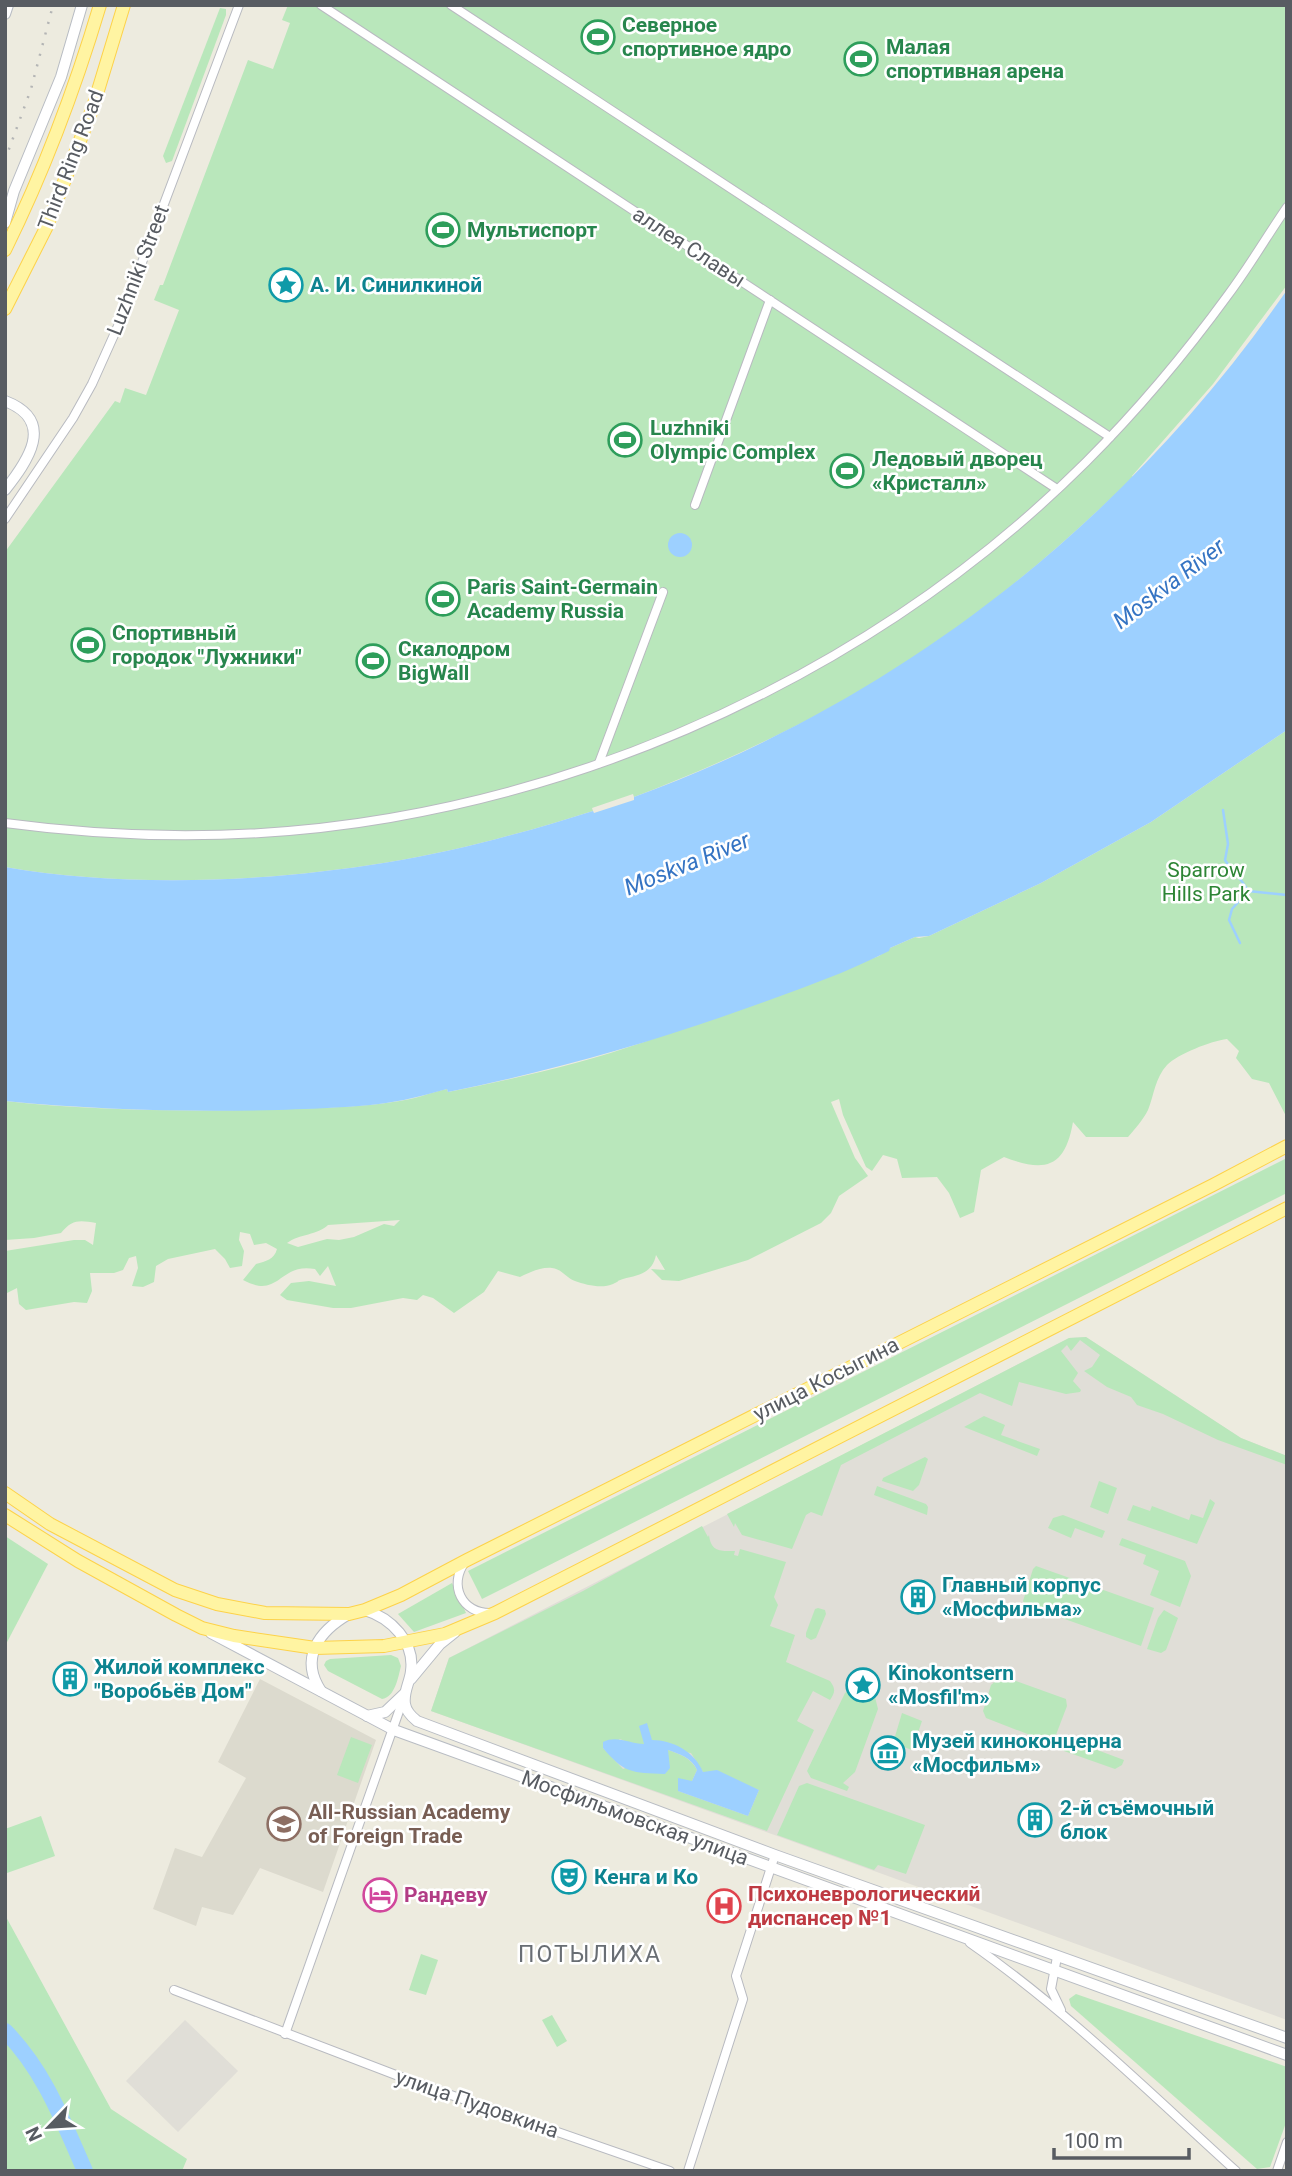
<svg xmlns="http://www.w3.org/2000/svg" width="1292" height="2176" viewBox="0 0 1292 2176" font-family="Roboto,sans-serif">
<rect width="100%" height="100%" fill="#edebdf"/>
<g fill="#e0ded7">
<path d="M1086,1337L1241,1438L1287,1456V2020L431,1711L449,1658L1069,1338Z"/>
<path d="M185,2020L238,2071L178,2132L126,2081Z"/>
</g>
<path fill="#dcdace" d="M260,1679L376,1740L323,1892L260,1868L233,1915L202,1907L196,1926L153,1909L175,1848L202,1857L246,1778L218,1762Z"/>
<g fill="#b9e7bb" fill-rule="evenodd">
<path d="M288,5H1287V285L1213,384L1132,476L1133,477C1069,540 1002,597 928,648C838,710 736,758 634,797L633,794L592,808L593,811C566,819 539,828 511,835C359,878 161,894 5,867V552L115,401L120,403L125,388L146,395L179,310L154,300L160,285H163L248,60L273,69L290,23L282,20Z"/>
<path d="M220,8L226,9V15L172,161L166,163L163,156Z"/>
<path d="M1287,730V1118L1269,1083L1252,1079L1236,1058L1239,1051L1227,1039C1211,1041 1178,1054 1167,1065C1155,1078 1154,1095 1148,1110C1143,1120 1135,1129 1128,1137H1086L1073,1122C1065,1168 1045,1173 1004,1157L981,1170L974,1212L960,1218L949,1193L937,1177L902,1178L897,1159L883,1155L872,1171L866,1167L843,1115L839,1099L831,1102L855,1158L868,1176L839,1196L831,1213L821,1223L748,1260L679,1281L662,1280L651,1269L665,1270L656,1255C652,1274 638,1275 623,1279C614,1282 622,1280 613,1284C602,1289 586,1285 575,1281C566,1278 562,1269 552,1268C541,1267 530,1272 520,1277L498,1271L484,1292L454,1313L433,1298L423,1295L417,1300L403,1298L351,1308H333L287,1300L280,1295L291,1283L309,1281L336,1286L328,1266L320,1276L315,1269C279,1262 280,1300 243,1280L256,1264C266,1261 274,1260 277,1249L266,1243L254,1245L250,1234L240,1232L239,1240L244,1251L242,1266L230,1268L225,1259L215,1249L168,1259L156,1266L154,1282L143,1287L132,1286L138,1268L136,1256L129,1258L123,1270L114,1273H90L92,1291L87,1303L74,1302L26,1310L19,1304L17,1288L5,1294V1251L74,1240H85L93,1245L96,1223C80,1220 72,1219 61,1233L34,1238L5,1240V1101C98,1111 190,1112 283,1109C324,1108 383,1107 422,1096C430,1093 438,1091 447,1089L448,1092C514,1079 580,1064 644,1042C723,1015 801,985 879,956L890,948L915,937L919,938L929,936L1041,883L1151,822ZM400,1220L394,1226L384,1224L354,1237L339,1240L327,1239L298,1247L287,1243C299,1234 318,1235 328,1225Z"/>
<path d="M1287,1158V1193L482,1599L468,1571Z"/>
<path d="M1086,1337L1241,1438L1287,1456V1465L1218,1440L1163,1414L1137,1405L1131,1397L1107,1387L1084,1371L1092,1367L1100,1355L1080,1340L1071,1351L1067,1345L1061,1351L1078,1373L1073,1381L1081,1390L1080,1392L1066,1394L1019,1382L1012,1406L980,1393L841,1465L822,1516L811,1512L806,1515L792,1549L742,1535L735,1523L734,1527L727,1514L1069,1338Z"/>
<path d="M984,1416L1005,1425L1001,1435L1040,1449L1037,1456L964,1427Z"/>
<path d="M925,1457L928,1459L919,1485L913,1491L882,1481L883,1478Z"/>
<path d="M1099,1481L1117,1488L1108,1514L1090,1507Z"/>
<path d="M877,1486L926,1504L928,1507L927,1515L874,1495Z"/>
<path d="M1210,1499L1215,1503L1197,1544L1127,1520L1133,1505L1150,1511L1152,1506L1189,1520L1191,1514L1203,1518Z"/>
<path d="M1063,1515L1105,1531L1102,1538L1075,1528L1071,1538L1048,1528L1053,1518Z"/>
<path d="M702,1526L708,1537L709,1535C711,1553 722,1551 735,1551L734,1555L738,1556L740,1549L786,1562L774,1597L778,1605L770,1626L795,1635L786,1662L830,1681C836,1689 835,1692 830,1700L813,1691L797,1721L814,1730L767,1831L431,1711L449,1658L583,1591ZM620,1739L632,1744L691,1753L703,1772L759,1790L748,1816L678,1791L692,1781L697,1770C691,1758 680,1754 668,1750L623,1769L603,1748Z"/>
<path d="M5,1536L48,1564L5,1646Z"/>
<path d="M1122,1538L1185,1561L1191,1576L1180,1607L1150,1595L1159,1571L1143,1564L1146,1555L1119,1545Z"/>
<path d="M1036,1566L1154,1608L1141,1646L1025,1605L1023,1601L1033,1569Z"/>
<path d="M452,1583L466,1613L414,1632L398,1614Z"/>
<path d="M818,1608L825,1610L826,1614L816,1638L811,1640L806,1637V1633L815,1609Z"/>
<path d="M1164,1610L1178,1618L1166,1650L1161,1653L1147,1649L1158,1618Z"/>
<path d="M391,1655L398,1658L401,1666C398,1678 395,1697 382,1699L328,1671L324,1665L326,1661L330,1659Z"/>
<path d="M1000,1677H1005L1066,1699L1067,1706L1054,1740L1048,1742L986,1718L983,1711L991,1685Z"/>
<path d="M851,1689L875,1697L878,1709L855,1772L843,1783L849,1787L847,1791L811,1778L807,1771L845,1693Z"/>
<path d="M902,1713L922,1721L912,1750L893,1743Z"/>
<path d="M351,1737L372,1745L358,1783L337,1775Z"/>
<path d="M1065,1738L1124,1760L1122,1765L1115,1769L1064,1751L1062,1746Z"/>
<path d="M807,1783L925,1825L906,1874L878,1865L874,1870L777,1835L799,1786Z"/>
<path d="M41,1816L55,1856L7,1873L5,1829Z"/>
<path d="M5,1915L111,2109L187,2159L182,2171H5Z"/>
<path d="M421,1954L438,1960L426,1995L409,1990Z"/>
<path d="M1076,1994L1287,2067V2120L1270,2167L1257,2169L1071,2006L1069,1999Z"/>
<path d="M552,2015L567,2041L557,2047L542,2020Z"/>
</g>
<g fill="#9dd0ff">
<path d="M1287,290V730L1151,822L1041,883L929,936L915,937L890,948L889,951C874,958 858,966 841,973C714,1023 583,1065 448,1092L447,1089C438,1091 430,1094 421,1096C376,1108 324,1108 278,1110C186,1112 96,1110 5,1101V867C161,894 359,878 511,835C539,828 566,819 593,811L594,813L634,800V797C900,700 1127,522 1287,290Z"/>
<circle cx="680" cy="545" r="12"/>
<path d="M647,1723L652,1740C673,1740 695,1752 703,1772L717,1770L759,1790L748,1816L678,1791V1778L692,1781L697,1770C692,1758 680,1754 668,1750L670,1768L665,1774C632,1773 624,1773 603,1748V1742C617,1735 630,1744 644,1744L639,1726Z"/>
</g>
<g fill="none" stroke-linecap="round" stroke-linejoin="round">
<g stroke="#9dd0ff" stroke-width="2.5">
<path d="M1223,810L1228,844L1225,860C1232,871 1242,879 1248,891L1232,909L1229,920L1240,943"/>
<path d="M1248,891L1287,895"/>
</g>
<path stroke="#9dd0ff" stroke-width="16" d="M5,2031C44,2070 63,2121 85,2171"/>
<defs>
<g id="minor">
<path d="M321,5L1057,489"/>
<path d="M451,5L1110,437"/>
<path d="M695,505L770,300"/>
<path d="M5,519L73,418L92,384L118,326L239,5"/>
<path d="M599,763L663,592"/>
<path d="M5,823C132,840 263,840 390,818C649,773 899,648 1086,462C1138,410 1185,354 1228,295C1249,267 1267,236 1287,207"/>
<path d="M465,1562C448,1585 462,1614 491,1613"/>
<path d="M970,1943C1066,2010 1150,2093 1236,2171"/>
<path d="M1057,1957L1051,1989L1061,2010"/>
<path d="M174,1990L422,2085L670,2171"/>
<path d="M285,2034L404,1697"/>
<path d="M688,2171L743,1999L736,1976L775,1855"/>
<path d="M1277,2171L1287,2142"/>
</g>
<g id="secondary">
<path d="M5,14L8,5"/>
<path d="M5,223L14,191L61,77L82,5"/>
<path d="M5,401C57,421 27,462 5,490"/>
<path d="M365,1610C391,1618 415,1642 411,1671C410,1682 403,1692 405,1704C406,1711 412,1717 417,1721L775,1855L1287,2038"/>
<path d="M211,1633L394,1730L1287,2055"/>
<path d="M411,1679L440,1644L455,1632"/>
<path d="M321,1691C299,1658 319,1631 349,1614"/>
<path d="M367,1716L385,1712L405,1693"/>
</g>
<g id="primary">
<path d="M5,250C45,169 74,92 100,5"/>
<path d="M5,309L47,226L93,107L124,5"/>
<path d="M5,1493L50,1524L175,1590L217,1604L265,1613L349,1614L365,1610L401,1595L467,1560L1213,1185L1287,1146"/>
<path d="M5,1515L78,1561L176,1615L202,1628L234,1636L315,1648L384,1646L445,1634L495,1613L1287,1208"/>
</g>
</defs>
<use href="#minor" stroke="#b8bac0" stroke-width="10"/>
<use href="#secondary" stroke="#b8bcc3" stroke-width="12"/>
<use href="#primary" stroke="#fdd249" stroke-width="14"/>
<use href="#minor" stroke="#fff" stroke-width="8"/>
<use href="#secondary" stroke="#fff" stroke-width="10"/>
<use href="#primary" stroke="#fff4a2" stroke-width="12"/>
<path stroke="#b4b5b5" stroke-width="2.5" stroke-dasharray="2 9" stroke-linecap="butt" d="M5,160L31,89L53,5"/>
</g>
<defs>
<symbol id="stadium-ring" viewBox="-11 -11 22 22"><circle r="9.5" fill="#fff" stroke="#2e9e5b" stroke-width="1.5"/><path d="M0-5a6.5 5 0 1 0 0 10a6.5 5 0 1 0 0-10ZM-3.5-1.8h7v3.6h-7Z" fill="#2e9e5b"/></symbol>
<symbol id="sight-ring" viewBox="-11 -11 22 22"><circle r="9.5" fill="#fff" stroke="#0f9aa8" stroke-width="1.5"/><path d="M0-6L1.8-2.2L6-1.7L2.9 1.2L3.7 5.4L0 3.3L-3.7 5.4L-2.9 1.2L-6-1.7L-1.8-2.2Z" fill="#0f9aa8"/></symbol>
<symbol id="building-ring" viewBox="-11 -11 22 22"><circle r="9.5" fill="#fff" stroke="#0f9aa8" stroke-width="1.5"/><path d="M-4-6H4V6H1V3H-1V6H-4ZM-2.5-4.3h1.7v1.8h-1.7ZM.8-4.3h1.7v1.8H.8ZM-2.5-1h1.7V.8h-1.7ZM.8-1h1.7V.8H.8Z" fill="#0f9aa8"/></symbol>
<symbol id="museum-ring" viewBox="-11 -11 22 22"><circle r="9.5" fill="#fff" stroke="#0f9aa8" stroke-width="1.5"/><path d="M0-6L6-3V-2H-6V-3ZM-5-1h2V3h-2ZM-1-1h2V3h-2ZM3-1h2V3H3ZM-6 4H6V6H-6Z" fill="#0f9aa8"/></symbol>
<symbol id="university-ring" viewBox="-11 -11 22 22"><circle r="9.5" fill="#fff" stroke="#8d6e63" stroke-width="1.5"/><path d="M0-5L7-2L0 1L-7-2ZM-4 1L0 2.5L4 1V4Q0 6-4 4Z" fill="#8d6e63"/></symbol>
<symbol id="theatre-ring" viewBox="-11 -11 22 22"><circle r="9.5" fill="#fff" stroke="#0f9aa8" stroke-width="1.5"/><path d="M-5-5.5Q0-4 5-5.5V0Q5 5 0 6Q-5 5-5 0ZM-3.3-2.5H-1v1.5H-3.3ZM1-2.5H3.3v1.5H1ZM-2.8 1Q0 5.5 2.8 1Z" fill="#0f9aa8"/></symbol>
<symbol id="hotel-ring" viewBox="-11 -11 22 22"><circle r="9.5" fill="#fff" stroke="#d1479c" stroke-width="1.5"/><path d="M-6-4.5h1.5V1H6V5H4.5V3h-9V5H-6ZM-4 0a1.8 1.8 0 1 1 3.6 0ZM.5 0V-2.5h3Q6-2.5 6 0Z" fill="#d1479c"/></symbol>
<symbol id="hospital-ring" viewBox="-11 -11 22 22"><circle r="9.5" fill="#fff" stroke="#e0444e" stroke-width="1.5"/><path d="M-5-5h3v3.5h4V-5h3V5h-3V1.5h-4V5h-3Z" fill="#e0444e"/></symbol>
</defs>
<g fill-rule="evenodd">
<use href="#stadium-ring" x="579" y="18" width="38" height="38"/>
<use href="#stadium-ring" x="842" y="40" width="38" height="38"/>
<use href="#stadium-ring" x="424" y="211" width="38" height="38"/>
<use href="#sight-ring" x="267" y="266" width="38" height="38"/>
<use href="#stadium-ring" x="606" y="421" width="38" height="38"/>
<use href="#stadium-ring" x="828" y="452" width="38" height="38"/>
<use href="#stadium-ring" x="424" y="580" width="38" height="38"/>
<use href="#stadium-ring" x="69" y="626" width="38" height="38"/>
<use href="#stadium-ring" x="354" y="642" width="38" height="38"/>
<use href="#building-ring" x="899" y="1578" width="38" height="38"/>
<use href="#building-ring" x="51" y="1660" width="38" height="38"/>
<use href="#sight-ring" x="844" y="1666" width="38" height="38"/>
<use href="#museum-ring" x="869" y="1734" width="38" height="38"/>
<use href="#building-ring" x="1016" y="1801" width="38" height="38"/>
<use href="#university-ring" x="265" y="1805" width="38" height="38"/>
<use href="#theatre-ring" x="550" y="1858" width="38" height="38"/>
<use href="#hotel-ring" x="361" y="1876" width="38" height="38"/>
<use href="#hospital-ring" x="705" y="1887" width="38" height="38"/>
</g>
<g text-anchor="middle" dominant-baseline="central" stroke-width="5" stroke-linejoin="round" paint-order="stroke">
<g font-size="21" font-weight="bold" fill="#27864d" stroke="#fff" text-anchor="start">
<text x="622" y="25">Северное<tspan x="622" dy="24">спортивное ядро</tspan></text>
<text x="886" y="47">Малая<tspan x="886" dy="24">спортивная арена</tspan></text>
<text x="467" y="230">Мультиспорт</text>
<text x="650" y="428">Luzhniki<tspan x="650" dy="24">Olympic Complex</tspan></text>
<text x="872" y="459">Ледовый дворец<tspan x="872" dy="24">«Кристалл»</tspan></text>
<text x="467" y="587">Paris Saint-Germain<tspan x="467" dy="24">Academy Russia</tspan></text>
<text x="112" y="633">Спортивный<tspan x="112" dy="24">городок "Лужники"</tspan></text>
<text x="398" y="649">Скалодром<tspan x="398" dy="24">BigWall</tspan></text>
</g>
<g font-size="21" fill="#585c62" stroke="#fff">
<text transform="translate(71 160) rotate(-69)">Third Ring Road</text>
<text transform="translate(689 247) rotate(33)">аллея Славы</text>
<text transform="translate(138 270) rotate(-69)">Luzhniki Street</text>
<text transform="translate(826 1379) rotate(-27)">улица Косыгина</text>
<text transform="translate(635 1818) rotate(20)">Мосфильмовская улица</text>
<text transform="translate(477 2104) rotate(19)">улица Пудовкина</text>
</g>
<g font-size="21" font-weight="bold" fill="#0d838f" stroke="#fff" text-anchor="start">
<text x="310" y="285">А. И. Синилкиной</text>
<text x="942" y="1585">Главный корпус<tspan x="942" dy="24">«Мосфильма»</tspan></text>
<text x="94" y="1667">Жилой комплекс<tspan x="94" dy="24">"Воробьёв Дом"</tspan></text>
<text x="888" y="1673">Kinokontsern<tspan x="888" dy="24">«Mosfil'm»</tspan></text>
<text x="912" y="1741">Музей киноконцерна<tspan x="912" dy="24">«Мосфильм»</tspan></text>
<text x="1060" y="1808">2-й съёмочный<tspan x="1060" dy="24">блок</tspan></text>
<text x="594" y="1877">Кенга и Ко</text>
</g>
<g font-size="21" fill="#2d8535" stroke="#fff">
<text x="1206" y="870">Sparrow<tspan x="1206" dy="24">Hills Park</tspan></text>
</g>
<g font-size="21" font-weight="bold" fill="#785e54" stroke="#fff" text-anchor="start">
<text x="308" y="1812">All-Russian Academy<tspan x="308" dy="24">of Foreign Trade</tspan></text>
</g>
<g font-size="21" font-weight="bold" fill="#be3a42" stroke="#fff" text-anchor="start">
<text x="748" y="1894">Психоневрологический<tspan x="748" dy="24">диспансер №1</tspan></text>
</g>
<g font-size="21" font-weight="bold" fill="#b23c85" stroke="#fff" text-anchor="start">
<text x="404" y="1895">Рандеву</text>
</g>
<g font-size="23" font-style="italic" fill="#3574c3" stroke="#fff">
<text transform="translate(1169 584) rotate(-37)">Moskva River</text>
<text transform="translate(687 864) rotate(-22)">Moskva River</text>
</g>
<g font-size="23" letter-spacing="2" fill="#696e74" stroke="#fff">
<text x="590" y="1954">ПОТЫЛИХА</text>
</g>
</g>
<rect width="1292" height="2176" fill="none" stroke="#585c62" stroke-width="14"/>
<g transform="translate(49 2127) rotate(245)" stroke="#ffffff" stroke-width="5" paint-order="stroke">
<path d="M0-5L12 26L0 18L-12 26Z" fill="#585c62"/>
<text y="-10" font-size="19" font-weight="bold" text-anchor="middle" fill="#585c62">N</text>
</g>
<path d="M1054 2148v10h135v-10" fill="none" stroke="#585c62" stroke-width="3.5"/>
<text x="1064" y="2148" font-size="21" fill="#585c62" stroke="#ffffff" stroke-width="5" paint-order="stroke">100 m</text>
</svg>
